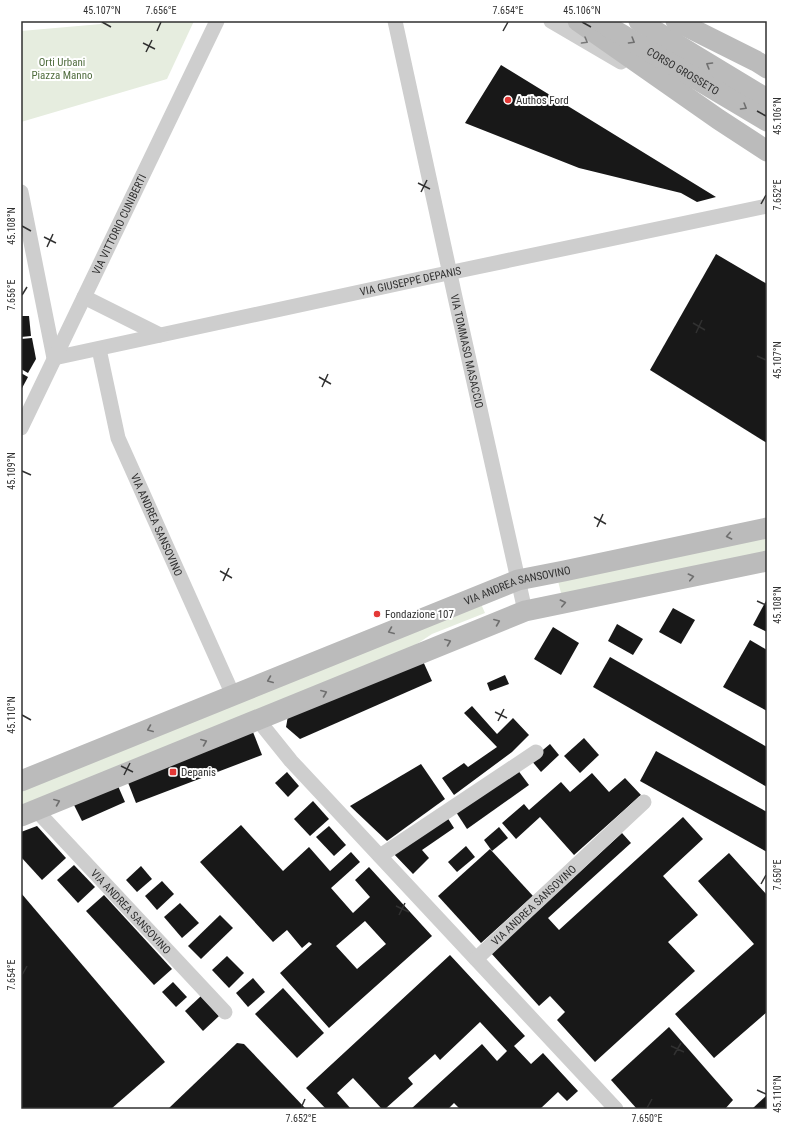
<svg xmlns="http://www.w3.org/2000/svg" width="788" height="1130" viewBox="0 0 788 1130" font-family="'Roboto Condensed',sans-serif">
<rect width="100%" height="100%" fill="#fff"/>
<g fill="#e6eddf">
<path d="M101,21H194L167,79L21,122V31L101,24Z"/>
<path d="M767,538V554L562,597L558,581Z"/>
<path d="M481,604L485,613L432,634L400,655L21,809V791Z"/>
</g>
<g fill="#181818" fill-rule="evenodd">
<path d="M501,65L716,197L697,202L681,193L579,168L465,123Z"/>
<path d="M716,254L767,284V443L650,370Z"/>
<path d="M21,316H29L31,336L21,337Z"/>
<path d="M32,338L36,359L28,373L21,369V339Z"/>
<path d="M21,373L28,377L21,390Z"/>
<path d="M767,599V632L753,625Z"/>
<path d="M673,608L695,620L681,644L659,632Z"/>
<path d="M617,624L643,639L633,655L608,641Z"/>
<path d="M553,627L579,643L561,675L534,659Z"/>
<path d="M750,640L767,650V711L723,687Z"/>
<path d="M610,657L767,747V787L593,687Z"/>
<path d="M422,659L432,681L300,739L286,727L288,716Z"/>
<path d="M505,675L509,684L490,691L487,683Z"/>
<path d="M472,706L497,734L513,718L529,735L512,752L454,795L442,778L464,763L468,767L497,747L464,713Z"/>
<path d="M253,732L262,755L136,803L127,780Z"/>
<path d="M584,738L599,755L580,773L564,756Z"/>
<path d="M550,744L559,755L541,772L531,760Z"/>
<path d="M656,751L767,812V852L640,781Z"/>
<path d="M421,764L445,799L387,841L350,806Z"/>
<path d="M517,769L529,785L467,829L456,812Z"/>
<path d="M287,772L299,786L288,797L275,783Z"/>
<path d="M592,773L609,792L625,778L641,795L574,855L540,817L516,839L502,823L524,804L529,810L561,782L570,792Z"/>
<path d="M118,786L125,802L82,821L74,805Z"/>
<path d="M313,801L329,819L310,836L294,819Z"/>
<path d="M447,817L454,828L422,850L429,858L413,874L392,852Z"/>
<path d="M683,817L703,839L663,876L698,915L668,942L695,971L595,1062L557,1020L565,1012L550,996L539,1006L491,953L622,833L631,843L548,918L559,930Z"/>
<path d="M241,825L283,871L309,847L330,871L351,852L360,862L331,888L353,913L370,897L355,880L369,867L432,936L329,1028L280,973L312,944L309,942L302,948L287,930L273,942L200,862ZM365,921L386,944L357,969L336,946Z"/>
<path d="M37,826L66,858L42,880L21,857V832Z"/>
<path d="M329,826L346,845L334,856L316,837Z"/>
<path d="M499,827L508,838L492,851L484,840Z"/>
<path d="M466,846L475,857L457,872L448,862Z"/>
<path d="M490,849L533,896L481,943L438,896Z"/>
<path d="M729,853L767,895V1012L714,1058L675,1014L754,944L698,881Z"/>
<path d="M74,865L95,887L78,903L57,880Z"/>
<path d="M141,866L152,879L137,892L126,880Z"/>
<path d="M162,881L174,894L157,910L145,896Z"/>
<path d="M21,893L165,1062L111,1109H21Z"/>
<path d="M104,895L172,969L154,985L86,911Z"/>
<path d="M180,903L199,923L182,938L164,917Z"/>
<path d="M220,915L233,928L201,959L188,946Z"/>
<path d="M450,955L525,1036L514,1046L531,1064L543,1053L578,1091L567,1101L558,1092L540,1109H460L454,1103L448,1109H411L482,1044L497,1061L507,1051L480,1022L440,1060L435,1054L408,1078L413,1084L385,1109H382L353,1078L337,1093L351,1109H326L306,1088Z"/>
<path d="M227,956L244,973L229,988L212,970Z"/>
<path d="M253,978L265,992L248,1007L236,993Z"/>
<path d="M173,982L187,997L176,1007L162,992Z"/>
<path d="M283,988L324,1033L297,1058L255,1014Z"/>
<path d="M201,996L219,1016L203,1031L185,1011Z"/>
<path d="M669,1027L733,1100L725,1109H637L611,1080Z"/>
<path d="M237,1043L244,1044L306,1109H168Z"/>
<path d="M767,1095V1109H752Z"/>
</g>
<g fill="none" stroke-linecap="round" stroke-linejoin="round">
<g stroke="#cecece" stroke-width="15">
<path id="s1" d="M395,21L455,297L525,611"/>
<path d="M551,21L621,62"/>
<path id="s2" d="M21,192L54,358L429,277L767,206"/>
<path d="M84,297L160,335"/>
<path id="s3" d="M99,349L118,438L233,695"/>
<path id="s4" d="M21,428L217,21"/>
<path d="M258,720L291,761L616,1109"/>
<path id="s5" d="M36,810L225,1012"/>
<path d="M380,856L536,752"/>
<path id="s6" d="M476,959L644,802"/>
</g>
<g stroke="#bbb" stroke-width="21">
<path d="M578,21L718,119L767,151"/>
<path d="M639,21L694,55L767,99"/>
<path d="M676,21L756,61L767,68"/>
<path id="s7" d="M604,24L767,121"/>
<path id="s8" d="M21,781L518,580L564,571L767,528"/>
<path d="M21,816L525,611L767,561"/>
</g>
</g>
<defs><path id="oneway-chevron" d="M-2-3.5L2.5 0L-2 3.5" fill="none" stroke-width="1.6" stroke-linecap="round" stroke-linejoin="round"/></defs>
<use stroke="#787878" href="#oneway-chevron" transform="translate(585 41) rotate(30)"/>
<g stroke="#6f6f6f">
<use href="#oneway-chevron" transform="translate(632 41) rotate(31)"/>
<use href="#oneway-chevron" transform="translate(709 65) rotate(-149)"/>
<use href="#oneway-chevron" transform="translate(744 107) rotate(31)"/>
<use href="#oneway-chevron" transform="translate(729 536) rotate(168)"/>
<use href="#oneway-chevron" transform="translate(691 577) rotate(-12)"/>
<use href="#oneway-chevron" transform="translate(563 603) rotate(-12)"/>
<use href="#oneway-chevron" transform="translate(497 622) rotate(-22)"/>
<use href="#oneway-chevron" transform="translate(391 631) rotate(158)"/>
<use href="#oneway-chevron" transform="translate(448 642) rotate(-22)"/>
<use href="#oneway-chevron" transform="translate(270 680) rotate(158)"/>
<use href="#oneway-chevron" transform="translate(324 693) rotate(-22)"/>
<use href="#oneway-chevron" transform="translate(150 729) rotate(158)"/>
<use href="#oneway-chevron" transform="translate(204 742) rotate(-22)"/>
<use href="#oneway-chevron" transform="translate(57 802) rotate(-22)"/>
</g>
<path fill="none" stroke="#313131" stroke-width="1.5" d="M102,22L111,27M582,22L591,27M157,31L161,22M503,31L508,22M143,43L155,49M146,52L152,40M757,111L766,116M418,183L430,189M421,192L427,180M761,204L766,195M22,226L31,231M44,237L56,243M47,247L53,234M22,295L27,287M693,323L705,330M696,333L702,320M757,356L766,360M319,377L331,384M322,387L328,374M22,471L31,475M594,517L606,524M597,527L603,514M220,571L232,578M223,581L229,568M757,601L766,605M495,712L507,718M22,715L31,720M498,721L504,709M121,766L133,772M124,775L130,763M761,884L766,875M396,906L409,912M399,915L405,903M22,975L27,966M671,1046L684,1052M674,1055L681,1043M757,1090L766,1094M301,1108L305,1099M647,1108L652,1099"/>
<g fill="#e43836" stroke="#fff" stroke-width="1.5">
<circle cx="508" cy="100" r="4"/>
<circle cx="377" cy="614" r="4"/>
<rect x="169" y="768" width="8" height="8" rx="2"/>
</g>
<g text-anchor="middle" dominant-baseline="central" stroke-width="4" stroke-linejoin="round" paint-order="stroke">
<g font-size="11" fill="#506d3e" stroke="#fff">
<text x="62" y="62">Orti Urbani<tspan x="62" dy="13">Piazza Manno</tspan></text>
</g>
<g font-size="11" fill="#313131" stroke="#fff">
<text stroke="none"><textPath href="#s7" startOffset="92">CORSO GROSSETO</textPath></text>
<text stroke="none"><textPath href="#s4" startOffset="226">VIA VITTORIO CUNIBERTI</textPath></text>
<text stroke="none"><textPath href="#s2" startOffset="534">VIA GIUSEPPE DEPANIS</textPath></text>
<text stroke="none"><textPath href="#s1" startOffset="338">VIA TOMMASO MASACCIO</textPath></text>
<text stroke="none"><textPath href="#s3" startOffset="186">VIA ANDREA SANSOVINO</textPath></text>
<text stroke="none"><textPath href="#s8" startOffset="534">VIA ANDREA SANSOVINO</textPath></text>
<text stroke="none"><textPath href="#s6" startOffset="79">VIA ANDREA SANSOVINO</textPath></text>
<text stroke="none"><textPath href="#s5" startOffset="139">VIA ANDREA SANSOVINO</textPath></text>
</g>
<g font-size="11" fill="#313131" stroke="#fff" text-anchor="start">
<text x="516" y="100">Authos Ford</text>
<text x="385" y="614">Fondazione 107</text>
<text x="181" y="772">Depanis</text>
</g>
</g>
<rect width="788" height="1130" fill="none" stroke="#ffffff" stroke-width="44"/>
<rect x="22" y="22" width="744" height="1086" fill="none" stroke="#313131" stroke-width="1.5"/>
<g font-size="10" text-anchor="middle" fill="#313131">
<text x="102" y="14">45.107°N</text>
<text x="161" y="14">7.656°E</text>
<text x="508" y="14">7.654°E</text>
<text x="582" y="14">45.106°N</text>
<text transform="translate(777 116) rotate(-90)" y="4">45.106°N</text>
<text transform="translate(777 195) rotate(-90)" y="4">7.652°E</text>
<text transform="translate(11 226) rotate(-90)" y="4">45.108°N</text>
<text transform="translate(11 295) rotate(-90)" y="4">7.656°E</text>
<text transform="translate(777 360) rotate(-90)" y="4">45.107°N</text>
<text transform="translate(11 471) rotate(-90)" y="4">45.109°N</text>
<text transform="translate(777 605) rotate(-90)" y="4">45.108°N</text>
<text transform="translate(11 715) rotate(-90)" y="4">45.110°N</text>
<text transform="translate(777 875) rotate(-90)" y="4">7.650°E</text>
<text transform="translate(11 975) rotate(-90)" y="4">7.654°E</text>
<text transform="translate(777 1094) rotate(-90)" y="4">45.110°N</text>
<text x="301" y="1122">7.652°E</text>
<text x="647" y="1122">7.650°E</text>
</g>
</svg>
